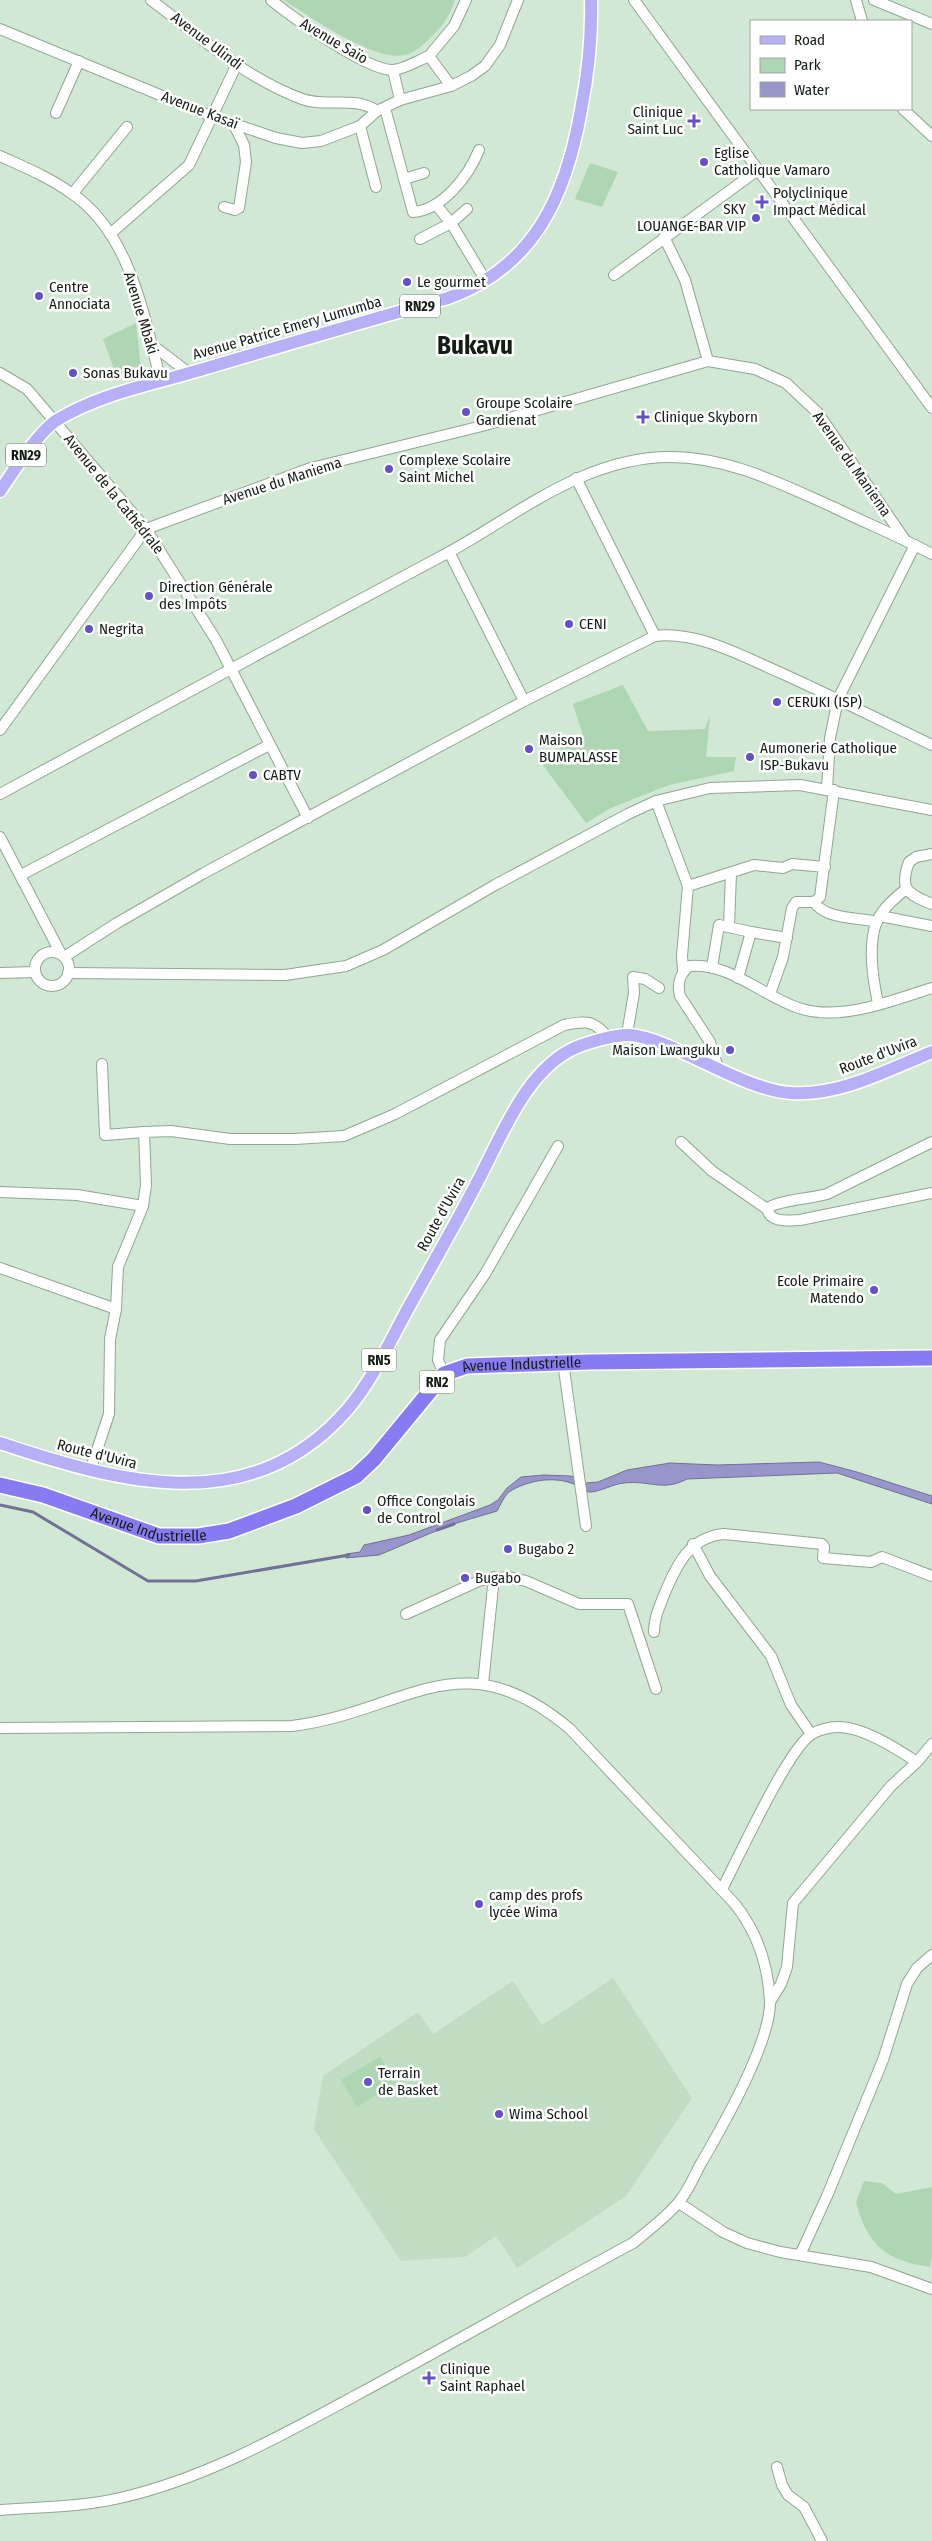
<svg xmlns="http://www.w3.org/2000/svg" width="932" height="2541" viewBox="0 0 932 2541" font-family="'Fira Sans Condensed',sans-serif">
<rect width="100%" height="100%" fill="#d1e8d4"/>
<path fill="#c1dec4" d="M613,1978L692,2098L626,2196L517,2268L496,2236L465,2257L401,2261L314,2129L323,2076L418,2012L433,2034L513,1981L542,2025Z"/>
<g fill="#afd6b3">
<path d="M284,0H455C449,17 443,26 430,38C423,45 414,53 405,55C374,62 310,17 284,0Z"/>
<path d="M590,163L618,172L602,207L575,199Z"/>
<path d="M136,323L141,369L117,377L103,339Z"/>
<path d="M623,685L648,731L705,729L710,715L706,757H736L734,771L669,785L611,808L586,823L537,757L584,739L573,704Z"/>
<path d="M380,2056L396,2083L357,2107L341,2080Z"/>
<path d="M864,2181L882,2183L896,2194L932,2187V2258L930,2267C887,2261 867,2245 856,2202Z"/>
</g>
<path fill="#9795cb" stroke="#707195" d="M819,1462L857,1472L932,1496V1504L837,1473L687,1479C662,1492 651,1480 624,1483C613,1484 602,1491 591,1492C581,1492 579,1486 571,1483C551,1476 526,1481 509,1492C504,1496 500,1506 497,1511L450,1525L379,1555L346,1558V1554L360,1552L364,1545L409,1535L490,1505L498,1500L507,1488L521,1477L544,1475L571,1476L586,1483L598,1482L627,1470L670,1463L717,1465Z"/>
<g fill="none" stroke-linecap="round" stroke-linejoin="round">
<g stroke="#707195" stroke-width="3">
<path d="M0,1505L33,1512L148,1581H196L349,1555"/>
<path d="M437,1530L454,1524"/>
</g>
<defs>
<g id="minor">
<path d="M151,0C199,36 245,78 302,99C327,108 354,95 377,111"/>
<path d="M271,0C292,17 368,71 393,70C405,69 419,60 429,56"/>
<path d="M634,0L932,408"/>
<path d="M856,0L862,21"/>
<path d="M874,0L932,24"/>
<path d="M0,29L211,116L276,138L302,143L321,141L360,126L377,111L400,100L451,86L471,76L485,66L500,45L518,0"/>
<path d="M393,70L400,100"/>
<path d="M451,86L429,56L454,26L466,0"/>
<path d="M385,108L404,179L424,173"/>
<path d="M903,109L932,136"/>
<path d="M56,113L79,61"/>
<path d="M360,126L376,187"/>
<path d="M0,156C24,167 49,177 71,193C131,233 144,317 161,382"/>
<path d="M404,179L413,212C443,210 469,175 479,150"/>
<path d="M73,193L127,127"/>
<path d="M437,206L451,223L486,281"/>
<path d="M224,207L235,210L239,208L246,162L244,145L233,123"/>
<path d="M110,234L189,165L236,66"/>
<path d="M664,237L685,280L708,361"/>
<path d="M420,239L451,223L467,209"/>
<path d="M614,275L758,170"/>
<path d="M151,344L189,373"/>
<path d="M0,373L27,389L146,529L216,640L308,818"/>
<path d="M576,478L655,636"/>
<path d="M449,552L524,701"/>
<path d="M0,730L146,529L311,468L482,426L708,361L755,369L786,383L818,413L905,540"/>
<path d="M827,789L830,738L838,699L915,545"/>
<path d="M0,794C146,715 293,635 440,557C514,518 582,457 670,457C729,457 781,484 833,507C866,523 900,537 932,554"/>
<path d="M656,801L688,886L682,956L683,971"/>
<path d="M0,837L61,954"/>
<path d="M932,854L916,857L909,862C899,889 907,894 932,904"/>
<path d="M21,875L269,745"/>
<path d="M688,886L754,865L783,868L792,864L825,867"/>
<path d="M814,902C826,920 858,917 877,922"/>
<path d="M880,916L932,926"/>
<path d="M729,926L731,873"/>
<circle cx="52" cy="969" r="17"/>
<path d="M64,957L117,923L204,873L524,701L655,636C698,631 742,656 781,673C832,696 882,721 932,745"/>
<path d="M712,967L719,925L751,932"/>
<path d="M0,973L35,972"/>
<path d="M68,973L285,975L346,966L383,950L495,885L628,814L656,801L710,788L800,785L932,810"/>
<path d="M738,978L751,932L787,938"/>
<path d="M770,994L783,957L792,908L796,902H814L820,897L834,790"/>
<path d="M878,1003C873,980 867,945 877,921C883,908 895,898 906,889"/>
<path d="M627,1034L634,993L633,977L645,979L659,988"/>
<path d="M102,1064L105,1135L144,1132"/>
<path d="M718,1068L710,1042L680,996C677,984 679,975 689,966C731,962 764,998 802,1009C843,1021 893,1000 932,988"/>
<path d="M681,1142L712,1171L767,1209"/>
<path d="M932,1142L827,1194C814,1198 773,1201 767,1209C771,1224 789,1220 800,1220L932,1193"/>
<path d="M0,1192L77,1195L143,1206"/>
<path d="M0,1268L116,1309"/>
<path d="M563,1362L586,1526"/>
<path d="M444,1374L438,1360L440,1340L485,1274L558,1146"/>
<path d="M90,1471L109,1414L110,1339L116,1309L118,1267L143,1206L146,1185L144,1132L171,1131L230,1139H295L344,1136L395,1114L564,1025C586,1021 594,1019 609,1039"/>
<path d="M693,1544L710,1576L771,1656L791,1705L811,1734"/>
<path d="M406,1614L481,1580L509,1577L526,1581L579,1604H628L656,1689"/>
<path d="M654,1632C654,1618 659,1608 664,1595C676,1566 689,1537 724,1534L822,1544L824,1547L823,1558L871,1562L882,1557L932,1576"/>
<path d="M483,1684L494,1577"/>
<path d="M0,1728L292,1726C406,1712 460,1636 570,1729L734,1903C757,1931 768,1964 770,2001C771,2043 721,2129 699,2167C693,2179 687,2193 678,2203C665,2218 648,2231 633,2243C538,2294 446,2347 351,2398C277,2438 203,2479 120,2498C81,2507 40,2507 0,2510"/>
<path d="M722,1889C738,1859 788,1748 812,1734C818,1730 830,1727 837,1727C862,1726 897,1749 917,1762"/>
<path d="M770,2002L781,1984L787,1967L793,1903L891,1786L917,1762L932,1744"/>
<path d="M679,2203L723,2232L747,2243L780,2252L871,2267L932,2289"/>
<path d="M800,2255L827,2196L883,2060L907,1984L917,1968L932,1955"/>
<path d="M777,2467L782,2485L788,2495L804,2507L822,2541"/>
</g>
<g id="major">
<path d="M0,491C13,472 38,432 57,420C99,394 153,384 200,370C282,346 365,321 448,298C535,267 566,195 581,110C588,74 592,37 591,0"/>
<path d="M0,1443C120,1483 251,1520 347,1410C373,1380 392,1337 411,1303C436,1258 462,1213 485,1167C506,1125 531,1066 577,1047C589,1042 618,1034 629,1035C645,1036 661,1043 675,1049C708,1063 756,1091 791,1093C841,1096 887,1070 932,1052"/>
</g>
<g id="highway">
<path id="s1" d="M0,1485L43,1495L159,1536H198L229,1531L296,1506L356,1476L374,1459L444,1374L467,1366L589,1362L932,1358"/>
</g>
</defs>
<use href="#minor" stroke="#91a693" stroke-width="12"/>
<use href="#major" stroke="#fff" stroke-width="15"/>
<use href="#highway" stroke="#fff" stroke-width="18"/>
<use href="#minor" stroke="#fff" stroke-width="10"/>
<use href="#major" stroke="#b7b0f7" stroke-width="12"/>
<use href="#highway" stroke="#877bf2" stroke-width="15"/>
</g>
<g fill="#6451ca" stroke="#fff" stroke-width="2">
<path d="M691.5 113.5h5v5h5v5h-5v5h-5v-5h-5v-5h5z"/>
<circle cx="704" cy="162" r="5"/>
<path d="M759.5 194.5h5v5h5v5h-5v5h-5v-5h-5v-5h5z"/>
<circle cx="756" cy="218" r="5"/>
<circle cx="407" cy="282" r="5"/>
<circle cx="39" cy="296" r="5"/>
<circle cx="73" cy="373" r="5"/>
<circle cx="466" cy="412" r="5"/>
<path d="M640.5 409.5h5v5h5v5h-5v5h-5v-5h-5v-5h5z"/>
<circle cx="389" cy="469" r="5"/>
<circle cx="149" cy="596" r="5"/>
<circle cx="569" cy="624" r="5"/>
<circle cx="89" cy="629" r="5"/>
<circle cx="777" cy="702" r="5"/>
<circle cx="529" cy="749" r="5"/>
<circle cx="750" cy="757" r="5"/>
<circle cx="253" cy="775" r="5"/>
<circle cx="730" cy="1050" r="5"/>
<circle cx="874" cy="1290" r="5"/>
<circle cx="367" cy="1510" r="5"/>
<circle cx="508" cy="1549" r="5"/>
<circle cx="465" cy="1578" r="5"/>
<circle cx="479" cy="1904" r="5"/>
<circle cx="368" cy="2082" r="5"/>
<circle cx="499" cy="2114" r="5"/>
<path d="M426.5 2370.5h5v5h5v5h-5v5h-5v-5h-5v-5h5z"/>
</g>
<g text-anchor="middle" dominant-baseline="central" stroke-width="5" stroke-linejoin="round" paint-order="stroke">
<g fill="#fff" stroke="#5b615c" stroke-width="1">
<rect x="400" y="294.5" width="40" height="23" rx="4"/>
<rect x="6" y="443.5" width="40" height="23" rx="4"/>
<rect x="361.5" y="1348.5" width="35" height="23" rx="4"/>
<rect x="419.5" y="1370.5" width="35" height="23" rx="4"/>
</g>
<g font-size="14" font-weight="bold" fill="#151d16">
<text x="420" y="306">RN29</text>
<text x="26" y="455">RN29</text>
<text x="379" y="1360">RN5</text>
<text x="437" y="1382">RN2</text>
</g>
<g font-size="15" fill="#151d16" stroke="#fff">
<text transform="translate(207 41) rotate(37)">Avenue Ulindi</text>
<text transform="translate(334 41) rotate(30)">Avenue Saïo</text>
<text transform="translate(200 110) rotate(21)">Avenue Kasaï</text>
<text transform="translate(141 313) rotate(73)">Avenue Mbaki</text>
<text transform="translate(287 328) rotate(-16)">Avenue Patrice Emery Lumumba</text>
<text transform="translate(852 464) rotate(55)">Avenue du Maniema</text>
<text transform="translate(282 481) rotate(-18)">Avenue du Maniema</text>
<text transform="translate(114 494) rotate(51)">Avenue de la Cathédrale</text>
<text transform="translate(878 1055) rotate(-21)">Route d'Uvira</text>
<text transform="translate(441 1214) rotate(-61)">Route d'Uvira</text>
<text stroke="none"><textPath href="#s1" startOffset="590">Avenue Industrielle</textPath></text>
<text transform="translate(97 1454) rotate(14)">Route d'Uvira</text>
<text stroke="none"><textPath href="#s1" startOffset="155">Avenue Industrielle</textPath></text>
</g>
<g font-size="15" fill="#151d16" stroke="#fff" text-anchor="start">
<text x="683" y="112" text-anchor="end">Clinique<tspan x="683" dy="17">Saint Luc</tspan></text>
<text x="714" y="153">Eglise<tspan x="714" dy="17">Catholique Vamaro</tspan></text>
<text x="773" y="193">Polyclinique<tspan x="773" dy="17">Impact Médical</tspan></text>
<text x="746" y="209" text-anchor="end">SKY<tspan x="746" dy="17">LOUANGE-BAR VIP</tspan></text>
<text x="417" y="282">Le gourmet</text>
<text x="49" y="287">Centre<tspan x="49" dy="17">Annociata</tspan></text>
<text x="83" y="373">Sonas Bukavu</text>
<text x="476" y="403">Groupe Scolaire<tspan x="476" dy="17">Gardienat</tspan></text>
<text x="654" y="417">Clinique Skyborn</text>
<text x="399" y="460">Complexe Scolaire<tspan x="399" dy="17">Saint Michel</tspan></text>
<text x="159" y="587">Direction Générale<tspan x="159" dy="17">des Impôts</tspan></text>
<text x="579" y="624">CENI</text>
<text x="99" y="629">Negrita</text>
<text x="787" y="702">CERUKI (ISP)</text>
<text x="539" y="740">Maison<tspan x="539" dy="17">BUMPALASSE</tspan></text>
<text x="760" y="748">Aumonerie Catholique<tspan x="760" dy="17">ISP-Bukavu</tspan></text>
<text x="263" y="775">CABTV</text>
<text x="720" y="1050" text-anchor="end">Maison Lwanguku</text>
<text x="864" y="1281" text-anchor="end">Ecole Primaire<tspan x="864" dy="17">Matendo</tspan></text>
<text x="377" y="1501">Office Congolais<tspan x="377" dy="17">de Control</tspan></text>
<text x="518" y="1549">Bugabo 2</text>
<text x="475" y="1578">Bugabo</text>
<text x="489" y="1895">camp des profs<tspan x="489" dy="17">lycée Wima</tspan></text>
<text x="378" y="2073">Terrain<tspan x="378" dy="17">de Basket</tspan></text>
<text x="509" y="2114">Wima School</text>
<text x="440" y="2369">Clinique<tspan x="440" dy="17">Saint Raphael</tspan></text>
</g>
<g font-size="25" font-weight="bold" fill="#151d16" stroke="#fff">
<text x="475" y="346">Bukavu</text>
</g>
</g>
<rect x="750" y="20" width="162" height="90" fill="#ffffff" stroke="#a1a5a2"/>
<rect x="760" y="36" width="25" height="8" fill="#b7b0f7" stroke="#a1a5a2"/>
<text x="794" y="45" font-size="15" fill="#151d16">Road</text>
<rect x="760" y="58" width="25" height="15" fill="#afd6b3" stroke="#a1a5a2"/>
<text x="794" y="70" font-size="15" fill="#151d16">Park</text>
<rect x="760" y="82" width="25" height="15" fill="#9795cb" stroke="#a1a5a2"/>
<text x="794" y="95" font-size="15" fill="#151d16">Water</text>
</svg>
